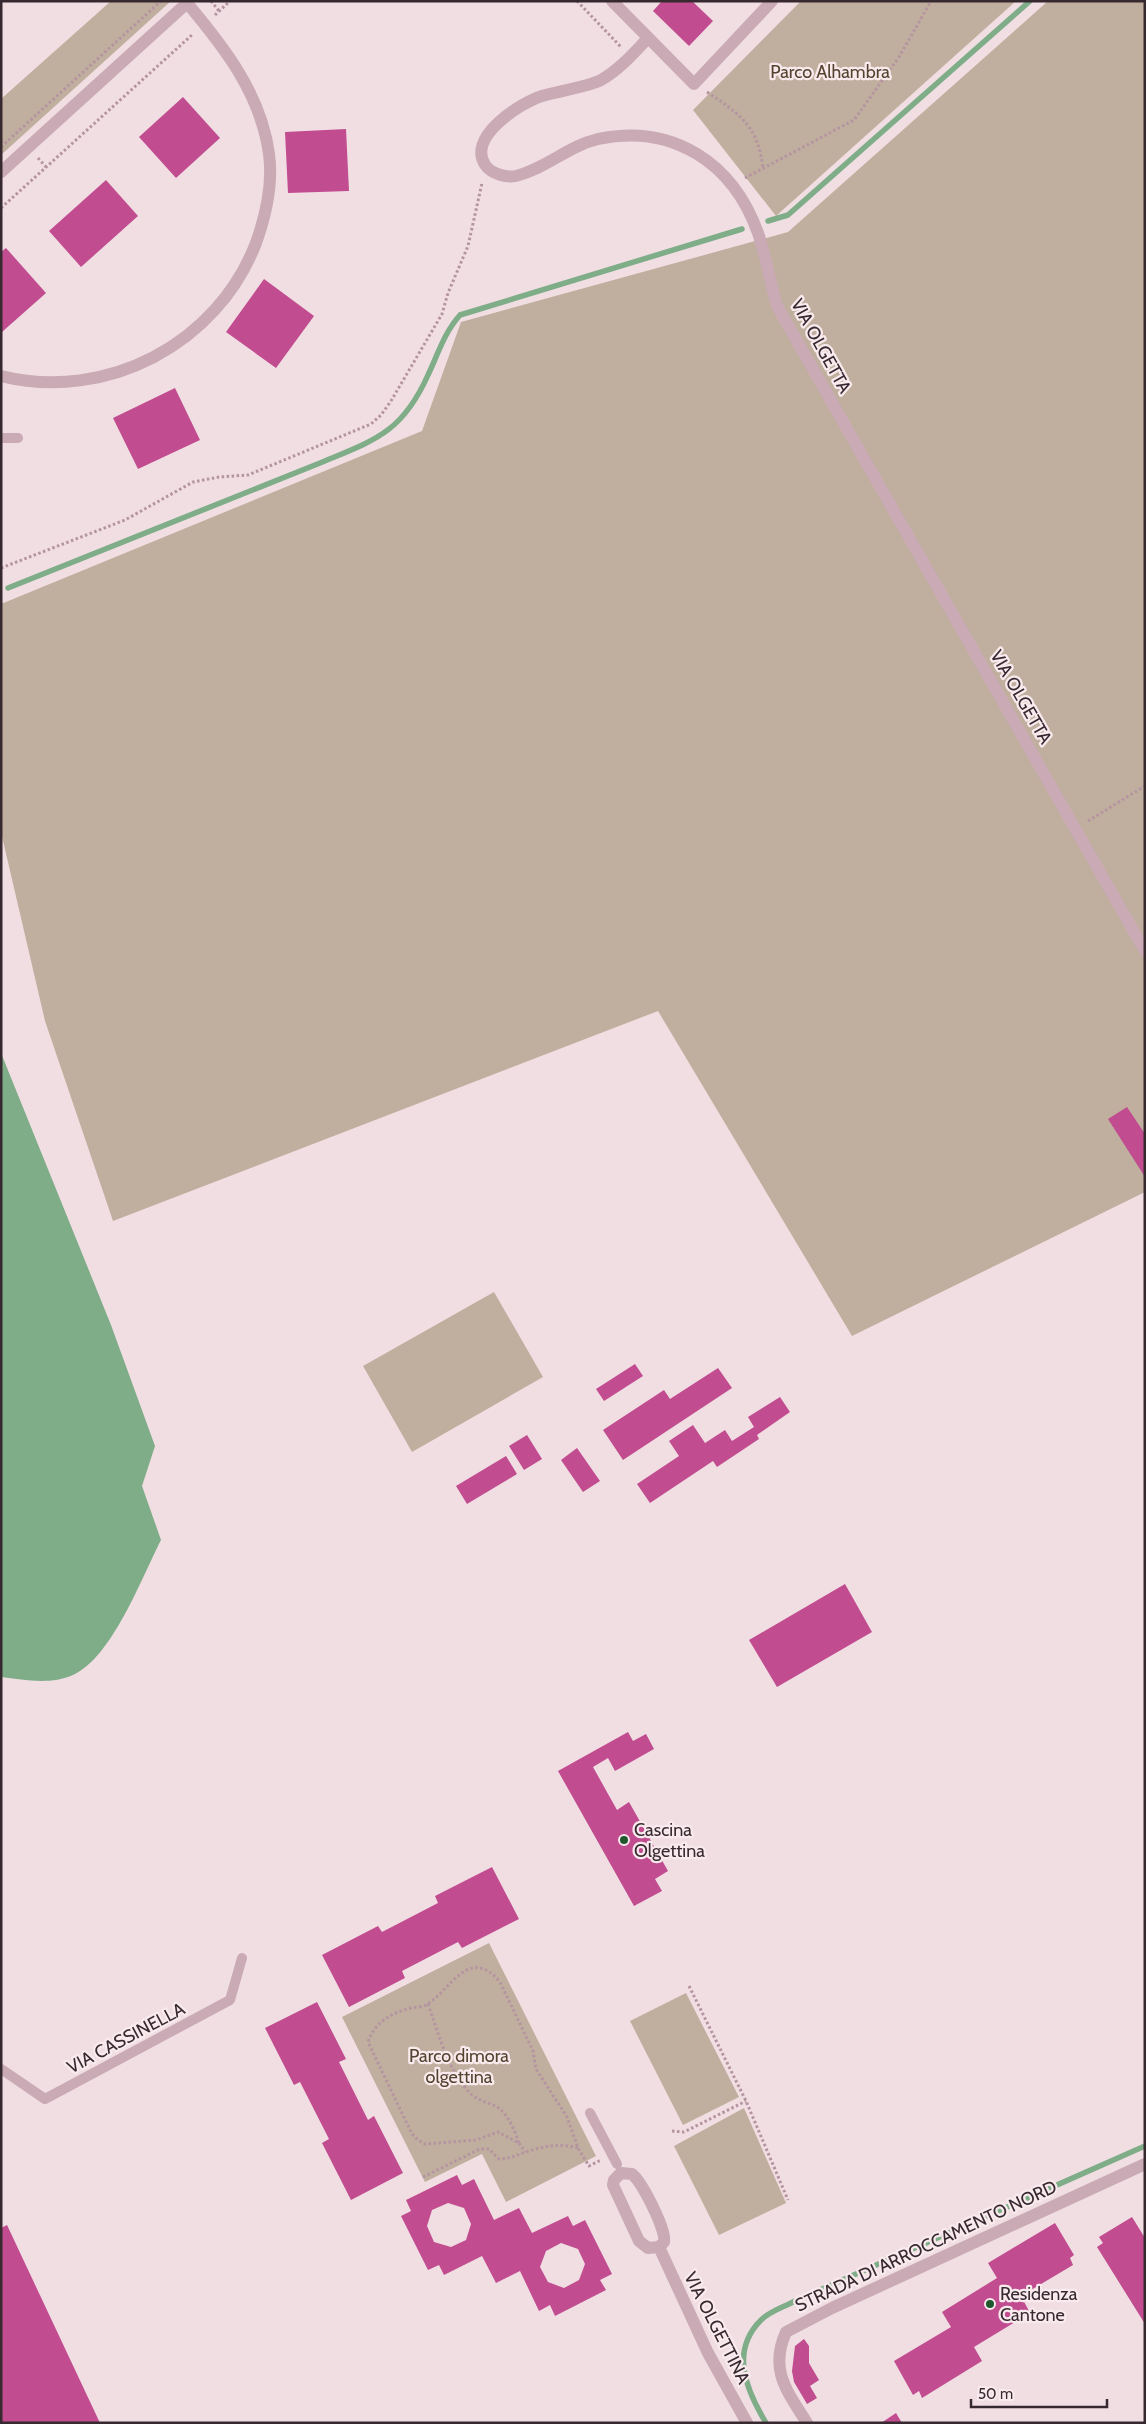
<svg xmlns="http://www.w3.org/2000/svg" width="1146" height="2424" viewBox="0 0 1146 2424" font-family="Cabin,sans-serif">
<rect width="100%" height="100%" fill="#f1dee3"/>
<g fill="#c0af9e">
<path d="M111,1H171L1,155V99Z"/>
<path d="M801,1H1016L776,216L693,110Z"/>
<path d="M1048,1H1145V1192L852,1336L658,1011L113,1221L45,1021L1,832V604L422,431L461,322L788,232Z"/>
<path d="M494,1292L543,1377L412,1452L363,1366Z"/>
<path d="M489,1943L596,2156L506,2202L482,2154L425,2182L342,2017Z"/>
<path d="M686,1993L739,2097L683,2125L630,2021Z"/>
<path d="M744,2108L786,2203L719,2235L674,2146Z"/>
</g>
<path fill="#7ead88" d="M1,1053L111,1325L155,1446L142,1486L161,1540C142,1577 112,1658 73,1675C51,1685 24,1680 1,1677Z"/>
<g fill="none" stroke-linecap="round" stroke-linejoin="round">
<g stroke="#7ead88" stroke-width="5.5">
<path d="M768,221L788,215L1030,1"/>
<path d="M8,588L320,463C375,440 402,433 428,375C438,354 444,333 460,315L742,229"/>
<path d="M766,2423C747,2391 729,2352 761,2320C770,2311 784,2307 795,2301L1145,2146"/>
</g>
</g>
<g fill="#c14c90" fill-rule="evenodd">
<path d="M662,1H692L713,21L689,46L653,11Z"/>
<path d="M183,97L220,138L176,178L139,137Z"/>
<path d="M346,129L349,191L288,193L285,132Z"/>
<path d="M106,180L138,216L81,267L49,231Z"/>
<path d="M6,248L46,293L2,332L1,252Z"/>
<path d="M264,279L314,316L276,368L226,332Z"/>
<path d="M175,388L200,440L138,469L113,418Z"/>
<path d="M1127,1107L1145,1134V1177L1108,1119Z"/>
<path d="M635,1364L643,1376L604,1401L596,1389Z"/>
<path d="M718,1368L732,1388L623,1460L603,1430L664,1390L670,1399Z"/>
<path d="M780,1397L790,1412L757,1435L759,1439L717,1467L713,1461L650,1503L637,1484L679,1456L669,1441L693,1425L705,1443L725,1430L732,1441L754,1427L748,1417Z"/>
<path d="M527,1435L542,1459L524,1470L509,1446Z"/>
<path d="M577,1448L600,1481L583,1492L561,1460Z"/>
<path d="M506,1456L517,1474L467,1504L456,1486Z"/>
<path d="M845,1584L872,1632L777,1687L749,1640Z"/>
<path d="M628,1732L633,1741L646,1734L654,1749L615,1771L608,1758L593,1767L617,1810L629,1802L668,1871L655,1879L662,1891L634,1906L558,1771Z"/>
<path d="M492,1867L519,1919L462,1948L458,1942L402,1971L405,1978L349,2007L322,1955L378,1926L382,1932L438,1903L435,1896Z"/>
<path d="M317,2002L346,2059L339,2062L368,2120L374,2116L403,2173L351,2200L322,2143L329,2139L300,2082L294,2085L265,2028Z"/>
<path d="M457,2175L462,2185L474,2179L494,2220L519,2208L532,2233L568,2216L573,2226L585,2220L612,2274L600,2280L606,2290L555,2316L550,2305L539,2311L520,2271L496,2283L482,2256L444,2275L439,2265L428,2270L401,2216L411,2211L406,2200ZM448,2203L464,2208L471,2224L466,2240L451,2247L434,2242L427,2226L432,2210ZM561,2243L578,2249L585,2264L579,2280L564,2288L548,2282L540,2267L546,2251Z"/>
<path d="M1132,2217L1145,2238V2324L1097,2247L1103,2243L1099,2237Z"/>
<path d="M1055,2223L1074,2255L1070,2258L1073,2265L1021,2296L1030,2313L974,2347L982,2361L922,2398L919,2391L913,2395L894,2361L951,2327L942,2312L997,2278L988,2263Z"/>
<path d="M7,2225L100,2423H1V2228Z"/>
<path d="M804,2339L809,2346V2363L819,2380L810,2386L817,2398L807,2404L794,2382L792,2371L795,2346Z"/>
<path d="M896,2413L902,2423H881Z"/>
</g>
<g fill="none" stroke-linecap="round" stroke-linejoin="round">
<g stroke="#b594a1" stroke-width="3" stroke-dasharray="2.5 2.5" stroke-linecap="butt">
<path d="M211,1L219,11"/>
<path d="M577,1L621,47"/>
<path d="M215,15L230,1"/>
<path d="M707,92C740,114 758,126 763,168"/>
<path d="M1,147L161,1"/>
<path d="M38,158L46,167"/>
<path d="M745,178L854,120L899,57L931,1"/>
<path d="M1,208L193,34"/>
<path d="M1,568L125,520L193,482L219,477L248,475L371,424L381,415L391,401L442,314L448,293L468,246L482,183"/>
<path d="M1088,821L1145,786"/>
<path d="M689,1986L746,2101L788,2200"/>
<path d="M428,2004C439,2035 447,2068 469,2092C478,2102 491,2102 500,2109C509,2117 515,2131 519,2143L498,2132L476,2140L425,2144L418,2140L412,2134L368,2042C375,2022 391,2013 411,2008C417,2007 425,2007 429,2003C452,1987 470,1946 500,1982L533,2051L536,2069L567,2117L578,2148L589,2166L601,2160"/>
<path d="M672,2131L684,2132L746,2101"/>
<path d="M519,2143L525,2152"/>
<path d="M423,2177L480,2149H489L499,2159C510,2159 516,2155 526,2152C543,2146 560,2143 578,2148"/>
</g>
<g stroke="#c9aab5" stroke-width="10">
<path d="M1,438H18"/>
<path d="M1,2069L45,2099L230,2000L242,1958"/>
<path d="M590,2113L617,2164"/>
</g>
<g stroke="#c9aab5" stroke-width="12">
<path d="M612,1L694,84L772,1"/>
<path d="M648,38C634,53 619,70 601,80C588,87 558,91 542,96C520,103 465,138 486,166C492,174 507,178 516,176C547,168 568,146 598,139C673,123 733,163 758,233C766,256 770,282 777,306L1145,951"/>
<path d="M1,172L187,3C224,47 261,94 269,154C273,183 266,215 256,243C217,344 107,402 1,376"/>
<path d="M621,2173L632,2174C642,2182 667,2231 664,2242L659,2247L648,2248L639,2241L613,2185L614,2180Z"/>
<path d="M659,2247L708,2353L747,2423"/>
<path d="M807,2423C787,2391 769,2370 786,2332L832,2308L1145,2164"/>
</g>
</g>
<g fill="#20572d" stroke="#f9eaee" stroke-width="2">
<circle cx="624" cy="1840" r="5"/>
<circle cx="990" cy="2304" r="5"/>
</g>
<g text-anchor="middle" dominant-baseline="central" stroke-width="4.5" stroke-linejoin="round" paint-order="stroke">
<g font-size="18" fill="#54432e" stroke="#f9eaee">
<text x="830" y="72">Parco Alhambra</text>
<text x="459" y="2056">Parco dimora<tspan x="459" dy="21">olgettina</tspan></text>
</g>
<g font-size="18" fill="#372930" stroke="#f9eaee">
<text transform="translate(821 346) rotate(61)">VIA OLGETTA</text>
<text transform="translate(1021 697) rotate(60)">VIA OLGETTA</text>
<text transform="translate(126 2038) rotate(-28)">VIA CASSINELLA</text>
<text transform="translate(926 2246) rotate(-25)">STRADA DI ARROCCAMENTO NORD</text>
<text transform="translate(717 2328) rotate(63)">VIA OLGETTINA</text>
</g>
<g font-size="18" fill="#372930" stroke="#f9eaee" text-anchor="start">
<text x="634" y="1830">Cascina<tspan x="634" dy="21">Olgettina</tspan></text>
<text x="1000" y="2294">Residenza<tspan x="1000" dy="21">Cantone</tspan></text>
</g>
</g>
<rect width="1146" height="2424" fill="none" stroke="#372930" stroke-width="5"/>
<path d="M971 2399v8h136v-8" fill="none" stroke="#372930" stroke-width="2.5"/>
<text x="978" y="2399" font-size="15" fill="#372930" stroke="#f9eaee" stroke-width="4" paint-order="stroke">50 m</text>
</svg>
